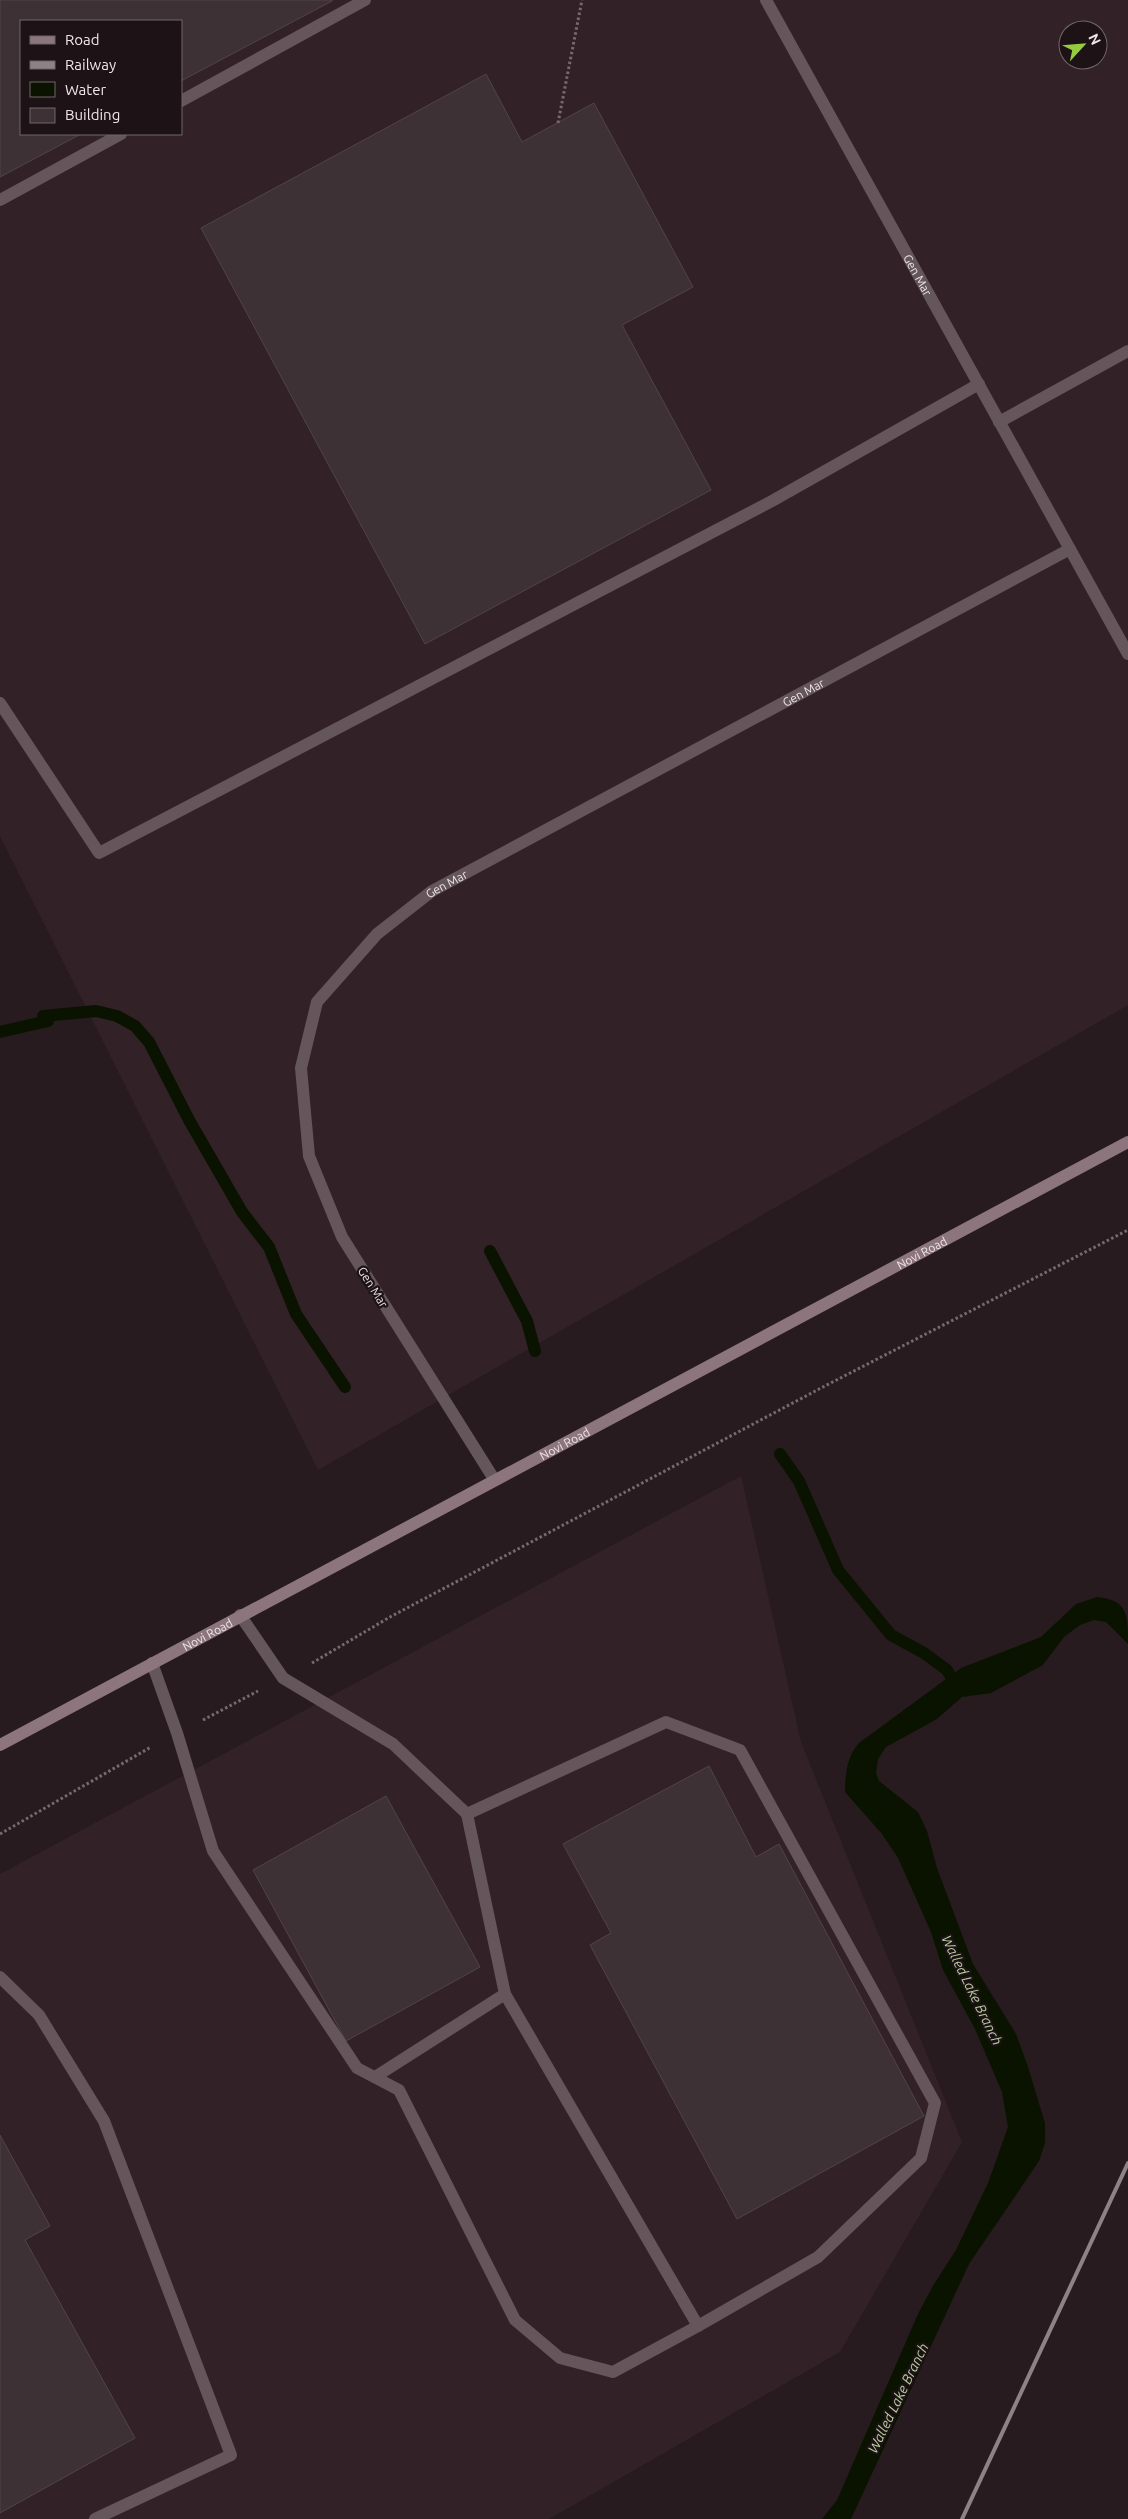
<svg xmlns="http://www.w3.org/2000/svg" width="1128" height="2519" viewBox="0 0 1128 2519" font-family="Ubuntu,sans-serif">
<rect width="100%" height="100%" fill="#271b1f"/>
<g fill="#332128" fill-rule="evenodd">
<path d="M0,0H1128V1005L318,1470L0,836ZM21,21H181V134H21ZM1068,30H1098V60H1068Z"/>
<path d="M741,1476L801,1742L962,2142L840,2352L549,2519H0V1874Z"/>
</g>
<path fill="#091300" d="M1097,1597C1128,1600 1128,1614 1128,1644L1106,1622L1094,1620L1080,1625L1064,1637L1043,1665L991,1693L962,1697L937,1719L886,1747L878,1759L876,1773L879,1781L918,1812L927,1831L937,1868L973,1964L1016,2034L1028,2067L1045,2123V2143L1039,2161L969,2264L851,2519H822L837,2500L918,2314L934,2284L956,2250L988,2183L1008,2127L1002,2092L975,2029L943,1970L931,1932L898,1858L882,1834L845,1792C845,1775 847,1756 859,1743L961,1668L1041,1637L1076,1604Z"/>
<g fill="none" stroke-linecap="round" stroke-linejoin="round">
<g stroke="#091300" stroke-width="12">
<path d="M0,1032L48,1021L43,1016L96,1011L117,1016L135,1026L149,1042L189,1120L242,1212L269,1247L296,1314L345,1387"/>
<path d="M490,1251L527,1321L535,1351"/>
<path d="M780,1454L799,1481L838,1570L891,1635L924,1653L947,1670L958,1689"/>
</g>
</g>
<g fill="#3e3136" stroke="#514448">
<path d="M0,0H332V1L181,81V21H21V134H81L0,177Z"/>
<path d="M486,74L522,142L594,103L693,287L622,325L711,490L425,644L201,228Z"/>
<path d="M709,1766L756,1857L779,1844L924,2116L737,2219L590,1945L611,1933L563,1844Z"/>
<path d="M386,1796L480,1967L346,2041L253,1870Z"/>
<path d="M0,2135L50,2226L25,2240L135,2438L0,2513Z"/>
</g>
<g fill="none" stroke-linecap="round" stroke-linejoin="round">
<g stroke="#756b6e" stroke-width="3" stroke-dasharray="2.5 2.5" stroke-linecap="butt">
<path d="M558,123L582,0"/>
<path d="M312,1663L390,1617L821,1388L1128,1230"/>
<path d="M203,1720L258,1691"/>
<path d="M0,1834L151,1747"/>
</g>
<g stroke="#64565b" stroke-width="12">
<path d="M181,101L365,0"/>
<path d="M0,200L121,134"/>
<path d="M999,422L1128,351"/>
<path d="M0,703L99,853L772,501L979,384"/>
<path d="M152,1663L177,1733L213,1851L357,2068L399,2090L515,2320L560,2358L613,2372L698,2326L818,2257L921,2158L935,2103L740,1750L666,1722L467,1814L393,1744L283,1678L240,1615"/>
<path d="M467,1814L505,1994L698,2326"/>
<path d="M0,1977L39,2015L104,2121L231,2455L95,2519"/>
<path d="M375,2077L505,1994"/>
</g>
<g stroke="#64565b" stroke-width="12">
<path id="s1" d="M766,0L1128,654"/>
<path id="s2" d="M494,1479L342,1237L309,1156L301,1068L317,1002L377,934L432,891L1070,549"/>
</g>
<path stroke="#8c757d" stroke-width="12" id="s3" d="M0,1745L1128,1142"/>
<path stroke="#8d8386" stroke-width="4" d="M962,2519L1128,2163"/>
</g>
<g text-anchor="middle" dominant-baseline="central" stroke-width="4.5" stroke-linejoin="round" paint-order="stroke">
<g font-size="12" fill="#eee6e8" stroke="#1d1216">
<text stroke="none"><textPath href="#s1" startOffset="314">Gen Mar</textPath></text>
<text stroke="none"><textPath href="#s2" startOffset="1111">Gen Mar</textPath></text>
<text stroke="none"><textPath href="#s2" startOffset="706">Gen Mar</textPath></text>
<text stroke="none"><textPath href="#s3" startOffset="1045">Novi Road</textPath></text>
<text transform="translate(373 1287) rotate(58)">Gen Mar</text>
<text stroke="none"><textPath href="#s3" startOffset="640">Novi Road</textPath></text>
<text stroke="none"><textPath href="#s3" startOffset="235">Novi Road</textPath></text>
</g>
<g font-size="14" font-style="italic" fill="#b7d09c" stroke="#1d1216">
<text transform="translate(972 1990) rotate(64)">Walled Lake Branch</text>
<text transform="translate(898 2398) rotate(-64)">Walled Lake Branch</text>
</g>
</g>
<rect x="20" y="20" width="162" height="115" fill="#1d1216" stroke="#71676a"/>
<rect x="30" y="36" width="25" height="8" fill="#8c757d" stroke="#71676a"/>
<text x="65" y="45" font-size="15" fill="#eee6e8">Road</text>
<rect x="30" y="61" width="25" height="8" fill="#8d8386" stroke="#71676a"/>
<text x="65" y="70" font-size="15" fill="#eee6e8">Railway</text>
<rect x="30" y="82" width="25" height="15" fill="#091300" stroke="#71676a"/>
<text x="65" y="95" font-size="15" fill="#eee6e8">Water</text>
<rect x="30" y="108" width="25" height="15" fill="#3e3136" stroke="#71676a"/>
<text x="65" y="120" font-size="15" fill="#eee6e8">Building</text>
<g transform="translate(1083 45) rotate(64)"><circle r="24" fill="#1d1216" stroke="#71676a"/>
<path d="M0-4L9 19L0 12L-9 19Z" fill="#93cd3d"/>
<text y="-8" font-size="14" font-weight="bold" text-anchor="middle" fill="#eee6e8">N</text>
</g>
</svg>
